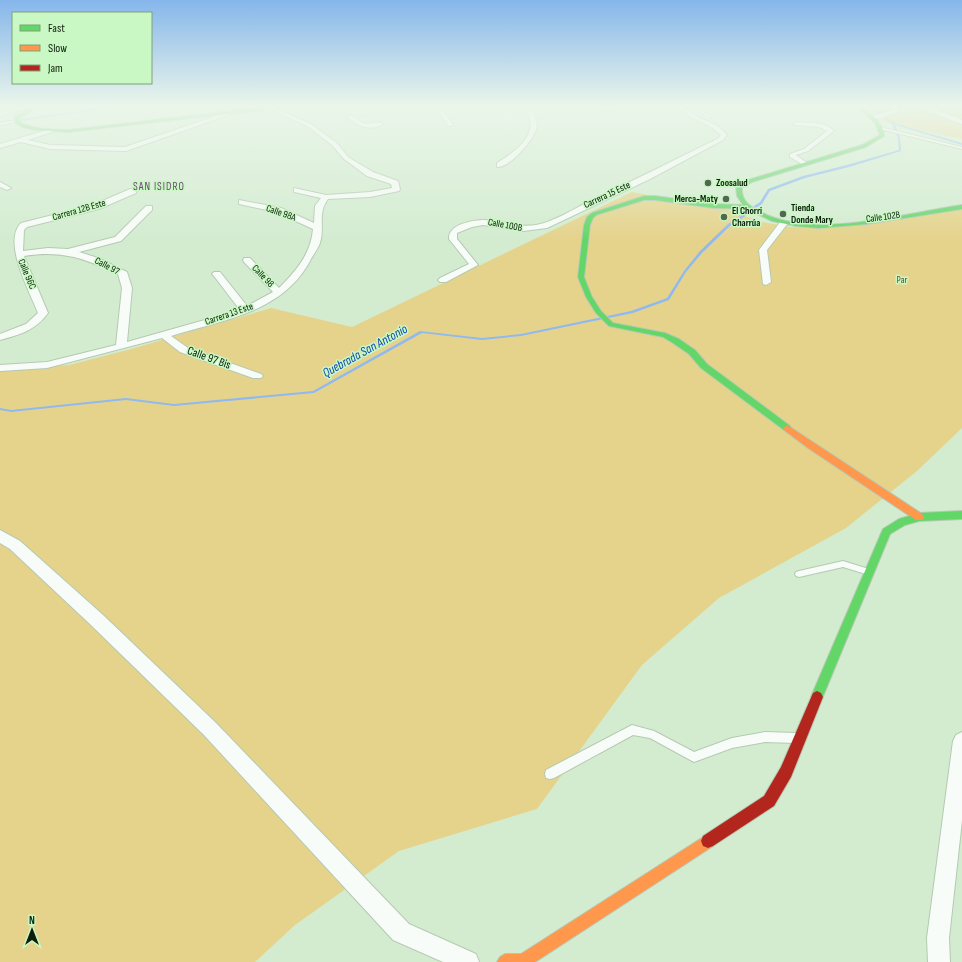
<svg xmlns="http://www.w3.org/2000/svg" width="962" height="962" viewBox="0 0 962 962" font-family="'Sofia Sans Condensed',sans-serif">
<rect width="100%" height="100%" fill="#d3ecd0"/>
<g fill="#e5d38c">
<path d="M863,105H962V139L884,122Z"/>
<path d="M632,192L728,210L762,222L791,227L830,228L962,209V428L917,471L846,528L719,598L642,665L537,809L399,851L295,925L255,962H0V370L69,365L131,349L271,308L352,327Z"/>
</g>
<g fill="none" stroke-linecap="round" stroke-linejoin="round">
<g fill="#90b9f0" fill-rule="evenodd">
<path d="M125,105H130L0,124V122Z"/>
<path d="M868,105H870L894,123L962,143V145L895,125L900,138L901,151L849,167L805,178L770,191L762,204L756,208H754V206L760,202L768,189L803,176L847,165L899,150L898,138L892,124Z"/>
<path d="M747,212L750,213L730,226L702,253L686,272L669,300L633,313L521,336L482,340L422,333L314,393L174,406L126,400L11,412L0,410V408L11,410L126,398L174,404L313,391L420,331L482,338L521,334L631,311L667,298L684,271L700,251L728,224Z"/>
</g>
<defs>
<g id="lane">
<path d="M45,105H49V116L46,115Z"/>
<path d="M688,105H692L712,117L709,118Z"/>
<path d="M847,105H854L863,107L861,108Z"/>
<path d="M681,106L682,108L596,110L594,109L596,108Z"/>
<path d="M16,120L17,122L0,125V123Z"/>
<path d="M880,127L962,147V149L880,129Z"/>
<path d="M843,561L872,570L873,572L872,574L869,575L843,567L799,577L796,576L795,574L796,572L799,571Z"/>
<path d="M632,725L654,731L694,752L732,738L765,732L796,733L799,735L801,738L799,741L796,743L765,742L732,748L694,762L650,738L633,735L554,778L550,779L546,778L545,774L546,770Z"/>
</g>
<g id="street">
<path d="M29,105H39L0,116V112Z"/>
<path d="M220,105H226L234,113L126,151L50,149L21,142L0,148V144L50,129L53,131L52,132L28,140L50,145L125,147L227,112Z"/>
<path d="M354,105H360L369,114L364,115Z"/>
<path d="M409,105H428L414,109Z"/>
<path d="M434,105H440L453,125L452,126H448Z"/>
<path d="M524,105H530C532,112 537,118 537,126C536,138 510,168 497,167V163C511,154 534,140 530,120C529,115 525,110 524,105Z"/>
<path d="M676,105H682L693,115L718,126L727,135L723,140L650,179L547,228L523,231L483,225L472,227L457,233V239L478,265L446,282H440L438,280L440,278L469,264L449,239C448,224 473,220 485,220C502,221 518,228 536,225C553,222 572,210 588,202C632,181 675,160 719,138L721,135C707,121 690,121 676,105Z"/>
<path d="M892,105H898V112C890,115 876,122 869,117L893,110Z"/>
<path d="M908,105L926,106L962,120V124L923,109Z"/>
<path d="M271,108H275L311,124L337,143L348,157L373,172L398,181L400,189L399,191L370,197L328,199C317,214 325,227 320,243C318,248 314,254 311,259C284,312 224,320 171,336L188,348L261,374L263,376L261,378H253L180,352L162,338L47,368L0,371V365L47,362L116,345L122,288L118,274C84,258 62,250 24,256L48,313C36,330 19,335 0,340V334L26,324L38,313C30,292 2,242 21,223L93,205L130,189H136V193L99,209L27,227L24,230L23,251L48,248L68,249L115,237L146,206H152V210L121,241L79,252L98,258L127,272L132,288L127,342L240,310L214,276L212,274L214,272H220L247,306L273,292L244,262L243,260L244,258H250L279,288C296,271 311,254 313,229L276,212L239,204V200L281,208L314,223L315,206L321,198L294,192V188L326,195L370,192L392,188L391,184L367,176L344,159L332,145L307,126L271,110Z"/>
<path d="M350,115L365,124L380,122L383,124C370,132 359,126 348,118L347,117Z"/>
<path d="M796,122C809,123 824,121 834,131L808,151L796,155L807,163L809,164L805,166L790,157V154L804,149L827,131L819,127L794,125V123Z"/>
<path d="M0,182L11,188L7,190L0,187Z"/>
<path d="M781,221H784L788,223L767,250L771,282L766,285L763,284L759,250Z"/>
<path d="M0,530L20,541L103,615L216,723L409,924L476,954L479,962H443L393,940L204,735L91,625L10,549L0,543Z"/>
<path d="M962,732V820L949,938L950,962H928L927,938L953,741L956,735Z"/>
</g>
<g id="fast">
<path d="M38,105H43L19,118L18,121C33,130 51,129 68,130L282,105H292L255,111L68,132L35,130L22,127L14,122L15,116Z"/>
<path d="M856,105H860C870,113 884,123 884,136L866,147L752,182L742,188C741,201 750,207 761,212C765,214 770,217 775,218C828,236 907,213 962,205V209L867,224L819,228L796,226L772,221L747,209L714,208L655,200H644L596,215L593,218L590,225L584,277L592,297L601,311L613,323L665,333L679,339L695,350L707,364L790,426L791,428L790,430H784L701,368L689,354L673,343L663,337L609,326L596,313L586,297L578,277L584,225L587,217L592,213L644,196H655L714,204L743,205L737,196L736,187L748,180L862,145L880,135L875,123Z"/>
<path d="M962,511V519L919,521L905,525L890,534L821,701L817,703L813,701L811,697L883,529L899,519L919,513Z"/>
</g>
<g id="slow">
<path d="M787,425L922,514L924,517L922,520H916L808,448L784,430L783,428Z"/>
<path d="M708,834L713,836L715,841L713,846L535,962H497L500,957L505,954H521Z"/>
</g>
<path id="jam" d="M817,691L821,693L823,697L791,777L774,806L713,846L708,848L703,846L701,841L703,836L764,796L781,767L813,693Z"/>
</defs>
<use href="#lane" stroke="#b5c9b2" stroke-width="2"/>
<use href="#street" stroke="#b5c9b2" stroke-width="2"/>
<use href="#fast" stroke="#b5c9b2" stroke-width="2"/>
<use href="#slow" stroke="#b5c9b2" stroke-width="2"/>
<use href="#jam" stroke="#b5c9b2" stroke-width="2"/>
<use href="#lane" fill="#f8fcf8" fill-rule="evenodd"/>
<use href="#street" fill="#f8fcf8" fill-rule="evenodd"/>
<use href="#fast" fill="#63d668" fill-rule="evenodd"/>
<use href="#slow" fill="#ff974d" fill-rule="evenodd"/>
<use href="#jam" fill="#b3261e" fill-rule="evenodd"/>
</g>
<linearGradient id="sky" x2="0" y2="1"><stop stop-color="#85b6eb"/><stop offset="0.44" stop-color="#ebf6ea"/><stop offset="1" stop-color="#ebf6ea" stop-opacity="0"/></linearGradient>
<rect width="962" height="240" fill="url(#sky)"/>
<g fill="#526650" stroke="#c9f8c4" stroke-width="1.5">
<circle cx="708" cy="183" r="4"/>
<circle cx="726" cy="199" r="4"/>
<circle cx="783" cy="214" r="4"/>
<circle cx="724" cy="217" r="4"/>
</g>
<g text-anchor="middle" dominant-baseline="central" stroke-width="3" stroke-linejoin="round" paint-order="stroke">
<g font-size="10" font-weight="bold" fill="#0d1e0b" stroke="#c9f8c4" text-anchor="start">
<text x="716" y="183">Zoosalud</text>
<text x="718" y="199" text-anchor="end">Merca-Maty</text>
<text x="791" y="208">Tienda<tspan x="791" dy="12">Donde Mary</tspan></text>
<text x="732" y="211">El Chorri<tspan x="732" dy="12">Charrúa</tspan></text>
</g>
<g font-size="10" fill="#0d1e0b" stroke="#c9f8c4">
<text transform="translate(607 195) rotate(-25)">Carrera 15 Este</text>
<text transform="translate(79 210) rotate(-16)">Carrera 12B Este</text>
<text transform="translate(281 213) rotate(19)">Calle 98A</text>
<text transform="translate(883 217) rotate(-8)">Calle 102B</text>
<text transform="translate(505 225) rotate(10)">Calle 100B</text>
<text transform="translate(107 266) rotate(28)">Calle 97</text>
<text transform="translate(27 274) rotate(67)">Calle 96C</text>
<text transform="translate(263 276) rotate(46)">Calle 98</text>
<text transform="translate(229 314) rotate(-19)">Carrera 13 Este</text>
</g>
<g font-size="10" fill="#614a1d" stroke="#c9f8c4">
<text x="902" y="280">Par</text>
</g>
<g font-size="11" letter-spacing="1" fill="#704277" stroke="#c9f8c4">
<text x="159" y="186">SAN ISIDRO</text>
</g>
<g font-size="12" fill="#0d1e0b" stroke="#c9f8c4">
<text transform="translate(209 358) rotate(20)">Calle 97 Bis</text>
</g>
<g font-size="13" font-style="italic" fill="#1245ac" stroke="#c9f8c4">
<text transform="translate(365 351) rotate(-29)">Quebrada San Antonio</text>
</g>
</g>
<rect x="12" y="12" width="140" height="72" fill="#c9f8c4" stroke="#7ea17a"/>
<rect x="20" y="25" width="20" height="6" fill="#63d668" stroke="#7ea17a"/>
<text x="48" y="32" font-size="12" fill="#0d1e0b">Fast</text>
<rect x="20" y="45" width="20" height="6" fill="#ff974d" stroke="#7ea17a"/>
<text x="48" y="52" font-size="12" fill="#0d1e0b">Slow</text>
<rect x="20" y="65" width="20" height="6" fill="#b3261e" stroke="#7ea17a"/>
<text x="48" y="72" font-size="12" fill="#0d1e0b">Jam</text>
<g transform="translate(32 930)" stroke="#c9f8c4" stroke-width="3" paint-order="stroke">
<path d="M0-3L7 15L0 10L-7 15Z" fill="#0d1e0b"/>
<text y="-6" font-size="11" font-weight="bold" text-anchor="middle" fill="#0d1e0b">N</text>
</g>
</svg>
